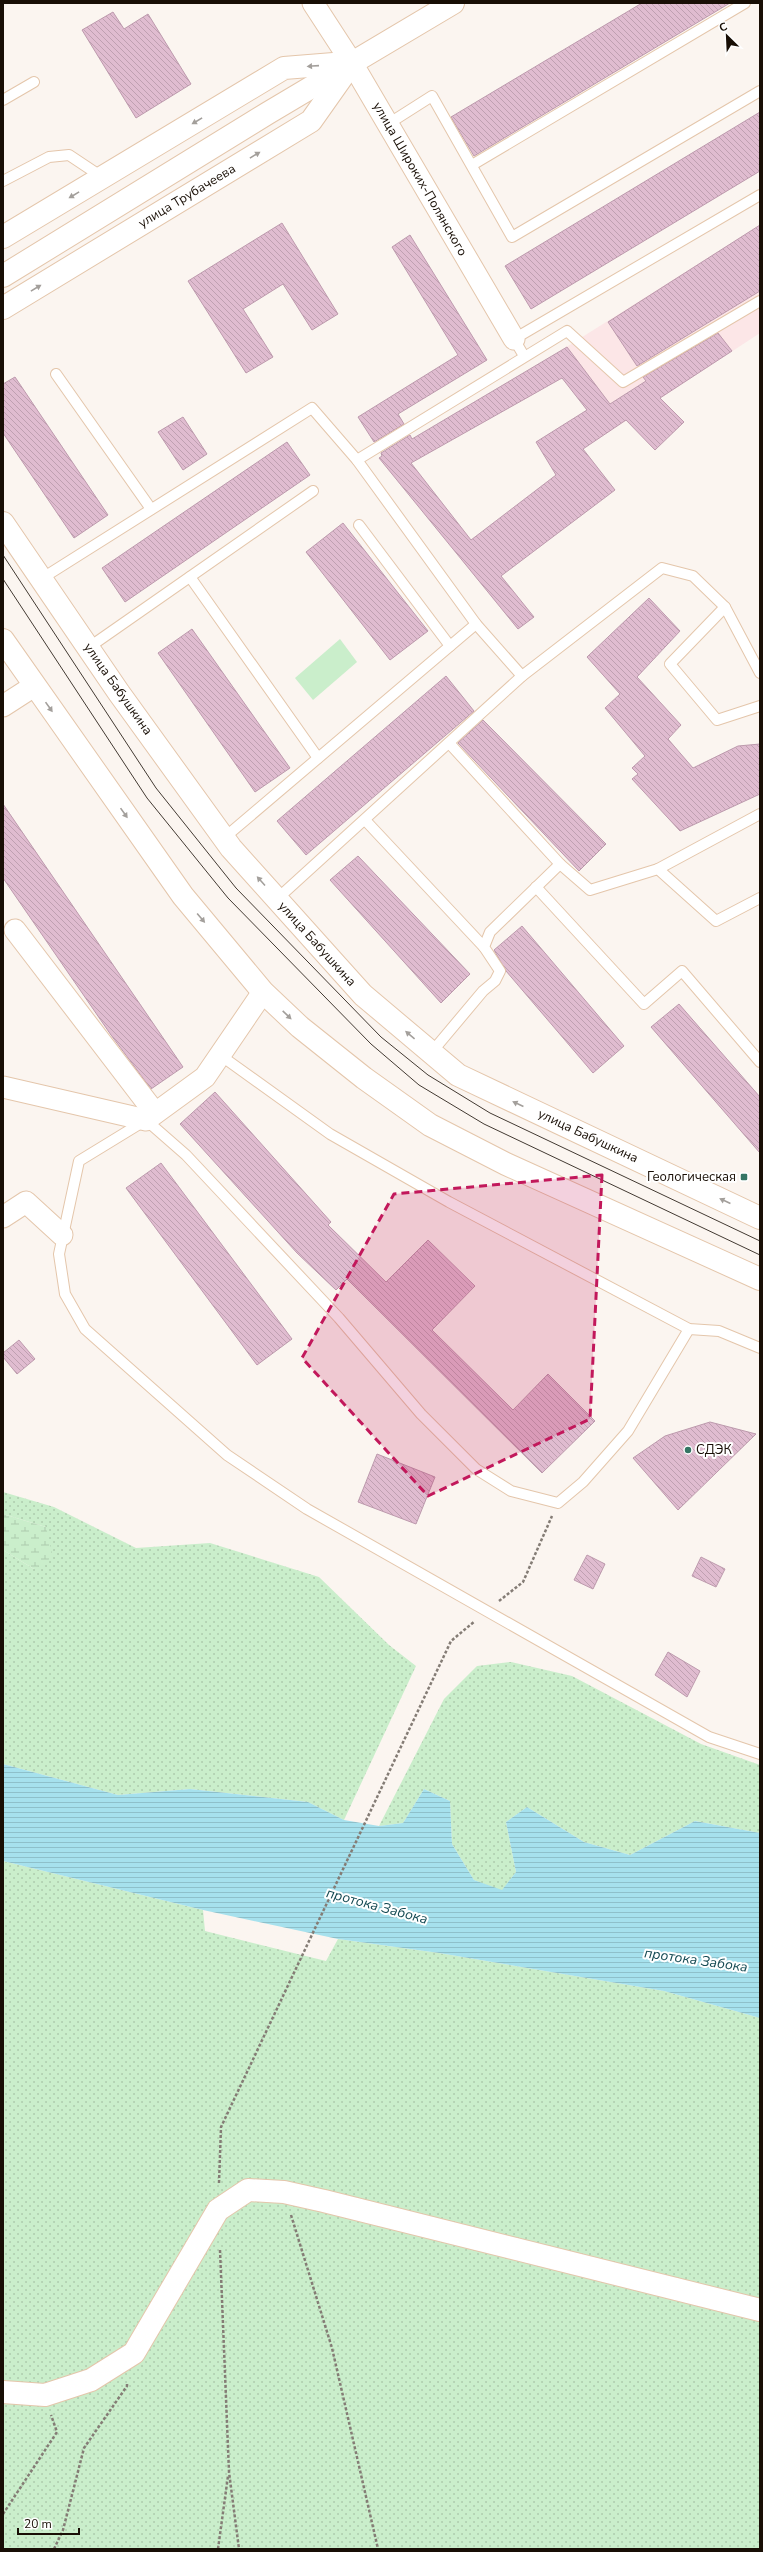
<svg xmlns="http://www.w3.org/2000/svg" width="763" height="2552" viewBox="0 0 763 2552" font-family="'Nunito Sans',sans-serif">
<defs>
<pattern id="grass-dots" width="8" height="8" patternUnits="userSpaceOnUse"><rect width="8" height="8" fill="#caeecb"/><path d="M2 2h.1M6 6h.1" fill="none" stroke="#adcbad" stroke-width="1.8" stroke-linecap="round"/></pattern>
<pattern id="wetland-marsh" width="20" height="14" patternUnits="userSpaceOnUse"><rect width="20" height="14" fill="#caeecb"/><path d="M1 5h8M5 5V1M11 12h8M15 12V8" fill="none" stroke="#adcbad"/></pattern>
<pattern id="water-rules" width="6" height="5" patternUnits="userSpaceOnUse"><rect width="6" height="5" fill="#a6e1ed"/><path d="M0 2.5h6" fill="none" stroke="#8ec0ca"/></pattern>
<pattern id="building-back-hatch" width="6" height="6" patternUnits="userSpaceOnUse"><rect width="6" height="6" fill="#e0bcd0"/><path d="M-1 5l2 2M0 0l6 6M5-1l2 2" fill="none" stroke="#bfa0b1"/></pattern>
</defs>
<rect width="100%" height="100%" fill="#fbf5f0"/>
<path fill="#fce6e7" d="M760,225V333L606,434L549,358Z"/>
<g fill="url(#grass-dots)">
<path d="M3,1492L54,1507L136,1548L210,1543L319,1577L389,1645L416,1666L344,1820L308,1802L190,1789L118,1795L3,1764V1550L34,1569L46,1527L3,1514Z"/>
<path d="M511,1662L572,1676L701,1744L760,1765V1833L695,1821L630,1855L584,1842L527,1807L506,1822L516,1872L502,1891L474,1880L452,1844L450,1801L424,1789L403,1823L379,1826L444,1699L477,1666Z"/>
<path d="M3,1861L203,1910L205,1931L326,1961L338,1939L439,1953L664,1991L760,2018V2549H3Z"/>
</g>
<path fill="url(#wetland-marsh)" d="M3,1514L46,1527L53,1557L34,1569L3,1550Z"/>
<path fill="#caeecb" d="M340,639L357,662L313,700L295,678Z"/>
<path fill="url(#water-rules)" d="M3,1764L118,1795L190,1789L308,1802L344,1820L379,1826L403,1823L424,1789L450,1801L452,1844L474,1880L502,1890L516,1872L506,1822L527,1807L584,1842L630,1855L695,1821L760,1833V2018L664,1991L439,1953L338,1939L203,1910L3,1861Z"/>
<g fill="url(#building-back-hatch)" stroke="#bd9aad" fill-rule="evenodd">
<path d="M642,3H730L474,156L451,117Z"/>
<path d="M113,12L124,29L148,14L191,84L136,118L82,30Z"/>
<path d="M760,112V171L531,309L505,266Z"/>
<path d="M282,223L338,314L312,330L283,284L243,309L273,357L246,373L188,281Z"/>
<path d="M760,225V291L637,366L608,322Z"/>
<path d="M410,235L487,360L398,414L404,424L374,442L358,417L458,355L392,247Z"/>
<path d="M718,333L732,351L660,398L684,422L655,450L626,420L583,449L615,490L501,576L534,617L518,629L379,458L382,456L381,453L410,435L412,439L567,347L610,404L646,381L643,377ZM562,378L587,410L536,442L556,475L471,540L411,463Z"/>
<path d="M15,377L108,515L74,538L3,433V384Z"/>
<path d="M183,417L207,454L183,470L158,432Z"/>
<path d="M287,442L310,475L125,602L102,568Z"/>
<path d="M343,523L428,631L390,660L306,552Z"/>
<path d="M649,598L680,631L637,677L681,725L668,739L693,768L738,746L760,744V794L680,831L632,779L638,774L632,768L645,756L605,708L620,694L587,657Z"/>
<path d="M192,629L290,768L255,792L158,653Z"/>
<path d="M446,676L474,711L306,855L277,821Z"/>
<path d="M483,720L606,844L579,871L458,743Z"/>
<path d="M3,804L183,1067L151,1089L111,1035L3,878Z"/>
<path d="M358,856L470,974L441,1003L330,880Z"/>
<path d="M522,926L624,1046L593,1073L506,971L494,950Z"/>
<path d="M679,1004L760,1097V1153L651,1027Z"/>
<path d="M215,1092L331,1222L328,1225L386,1282L428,1240L475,1286L432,1330L513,1410L548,1374L595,1421L542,1473L347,1279L336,1290L297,1253L180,1124Z"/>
<path d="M161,1163L292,1339L257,1365L126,1188Z"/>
<path d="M19,1340L35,1359L17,1374L3,1357V1353Z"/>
<path d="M710,1422L756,1434L678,1510L633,1458L665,1436Z"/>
<path d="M377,1454L435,1477L416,1524L358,1502Z"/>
<path d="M587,1555L605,1564L593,1589L574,1580Z"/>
<path d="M701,1557L725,1569L716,1587L692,1576Z"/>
<path d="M668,1652L700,1671L687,1697L655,1675Z"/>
</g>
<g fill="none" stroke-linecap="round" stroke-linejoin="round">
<defs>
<g id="service">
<path d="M3,100L34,82"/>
<path d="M388,124L432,96L512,237L760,91"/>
<path d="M472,165L745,3"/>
<path d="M3,181L49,157L69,155L102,177"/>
<path d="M524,356L514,339L760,195"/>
<path d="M56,374L151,509"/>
<path d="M359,525L450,646"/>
<path d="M190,577L318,758"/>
<path d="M41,579L312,408L357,460"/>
<path d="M725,607L670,664L717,720L760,706"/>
<path d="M88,648L313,491"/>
<path d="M522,676L476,624L357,460L567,331L623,382L760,301"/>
<path d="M449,743L560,864L590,890L658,869L716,921L760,898"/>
<path d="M365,820L484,947"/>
<path d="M224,838L476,624"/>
<path d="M658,869L760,814"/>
<path d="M536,887L644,1004L682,971L760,1062"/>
<path d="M277,899L522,676L662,568L693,576L725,607L760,673"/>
<path d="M431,1053L483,991L495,981L500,971L484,947L490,932L560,864"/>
<path d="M220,1055L330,1134L449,1202L689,1329L719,1331L760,1348"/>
<path d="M689,1329L628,1431L583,1482L558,1503L511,1491L476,1469L421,1414L339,1318L186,1155L146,1120L79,1161L59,1254L65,1294L85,1329L227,1455L307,1509L709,1737L760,1754"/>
</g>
<g id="minor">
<path d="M313,3L352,63L514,339"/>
<path d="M3,706L34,686"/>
<path d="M15,930L155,1113"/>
<path d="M3,1087L146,1120L205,1077L263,992"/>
<path d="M3,1217L26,1202L62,1235"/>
</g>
<path id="tertiary" d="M3,2392L45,2395L91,2380L134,2353L218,2210L248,2190L284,2192L324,2201L760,2310"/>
<g id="secondary">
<path d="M3,237L284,68L346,63"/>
<path d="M3,276L268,113L453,3"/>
<path d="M3,308L311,121L347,70"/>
</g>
<g id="primary">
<path d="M3,523L119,693L231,848L363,995L458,1075L760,1218"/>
<path d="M3,640L183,896L263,992L300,1027L364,1078L430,1125L506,1164L760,1279"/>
</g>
</defs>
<use href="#service" stroke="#e4c6ab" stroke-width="12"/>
<use href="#minor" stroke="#e4c6ab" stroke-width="23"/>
<use href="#tertiary" stroke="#e4c6ab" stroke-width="24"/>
<use href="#secondary" stroke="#e4c6ab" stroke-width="24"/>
<use href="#primary" stroke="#e4c6ab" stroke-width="24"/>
<g stroke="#847c75" stroke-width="2.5" stroke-dasharray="3 2" stroke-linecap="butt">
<path d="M499,1601L523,1582L552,1516"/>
<path d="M219,2183L221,2127L451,1641L475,1621"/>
<path d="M291,2215L332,2348L378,2549"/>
<path d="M220,2250L229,2472L239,2549"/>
<path d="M3,2514L57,2432L51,2415"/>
<path d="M54,2549L63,2530L84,2448L127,2386V2382"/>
<path d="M218,2549L228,2476"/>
</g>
<use href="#service" stroke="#fff" stroke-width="10"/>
<use href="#minor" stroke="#fff" stroke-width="21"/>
<use href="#tertiary" stroke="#fff" stroke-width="22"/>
<use href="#secondary" stroke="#fff" stroke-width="22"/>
<use href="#primary" stroke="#fff" stroke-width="22"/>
<g stroke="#433a32" stroke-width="1">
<path d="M3,555L156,788L236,888L381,1037L428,1075L490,1113L760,1241"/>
<path d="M3,579L147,798L228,898L371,1044L419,1085L484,1124L760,1255"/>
</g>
</g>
<defs><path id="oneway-solid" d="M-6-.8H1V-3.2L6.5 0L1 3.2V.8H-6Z"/></defs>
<g fill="#a39f9b">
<use href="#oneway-solid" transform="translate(313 66) rotate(176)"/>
<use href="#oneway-solid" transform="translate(197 121) rotate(149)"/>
<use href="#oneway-solid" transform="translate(255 155) rotate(-31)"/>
<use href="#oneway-solid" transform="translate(74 195) rotate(149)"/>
<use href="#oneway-solid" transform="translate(36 288) rotate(-31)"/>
<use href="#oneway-solid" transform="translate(49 707) rotate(55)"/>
<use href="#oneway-solid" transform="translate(124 813) rotate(55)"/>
<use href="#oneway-solid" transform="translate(261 881) rotate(-132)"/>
<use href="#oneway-solid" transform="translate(201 918) rotate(50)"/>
<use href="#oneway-solid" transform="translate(287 1015) rotate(44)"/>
<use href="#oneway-solid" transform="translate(410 1035) rotate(-140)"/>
<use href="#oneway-solid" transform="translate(518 1104) rotate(-155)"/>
<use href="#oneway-solid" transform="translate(725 1201) rotate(-155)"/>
</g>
<path fill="#c2185b" fill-opacity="0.2" stroke="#c2185b" stroke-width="3" stroke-dasharray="8 5" stroke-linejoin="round" d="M602,1175L590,1419L428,1496L302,1358L394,1194Z"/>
<g fill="#357564" stroke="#fff" stroke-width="1.5">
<rect x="740" y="1173" width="8" height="8" rx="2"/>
<circle cx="688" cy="1450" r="4"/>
</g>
<g text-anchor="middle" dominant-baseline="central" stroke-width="4" stroke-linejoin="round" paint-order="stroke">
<g font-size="13" fill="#180e05" stroke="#fff">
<text transform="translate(420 179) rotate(60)">улица Широких-Полянского</text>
<text transform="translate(187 196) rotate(-31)">улица Трубачеева</text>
<text transform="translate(118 689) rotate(55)">улица Бабушкина</text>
<text transform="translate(317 944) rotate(48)">улица Бабушкина</text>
<text transform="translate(588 1136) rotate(25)">улица Бабушкина</text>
</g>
<g font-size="13" fill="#180e05" stroke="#fff" text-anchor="end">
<text x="736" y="1177">Геологическая</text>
<text x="696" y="1450" text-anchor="start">СДЭК</text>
</g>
<g font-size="14" font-style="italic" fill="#154a53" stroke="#fff">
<text transform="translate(377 1906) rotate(15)">протока Забока</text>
<text transform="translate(696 1960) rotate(8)">протока Забока</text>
</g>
</g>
<rect width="763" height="2552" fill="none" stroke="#180e05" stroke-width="8"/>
<g transform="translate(727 36) rotate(336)" stroke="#ffffff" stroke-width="3" paint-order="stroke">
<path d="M0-3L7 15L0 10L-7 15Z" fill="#180e05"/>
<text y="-6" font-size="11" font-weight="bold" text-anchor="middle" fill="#180e05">С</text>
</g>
<path d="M18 2528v6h61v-6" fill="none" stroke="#180e05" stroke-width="2"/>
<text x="24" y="2528" font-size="12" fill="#180e05" stroke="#ffffff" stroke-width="3" paint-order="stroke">20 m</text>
</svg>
